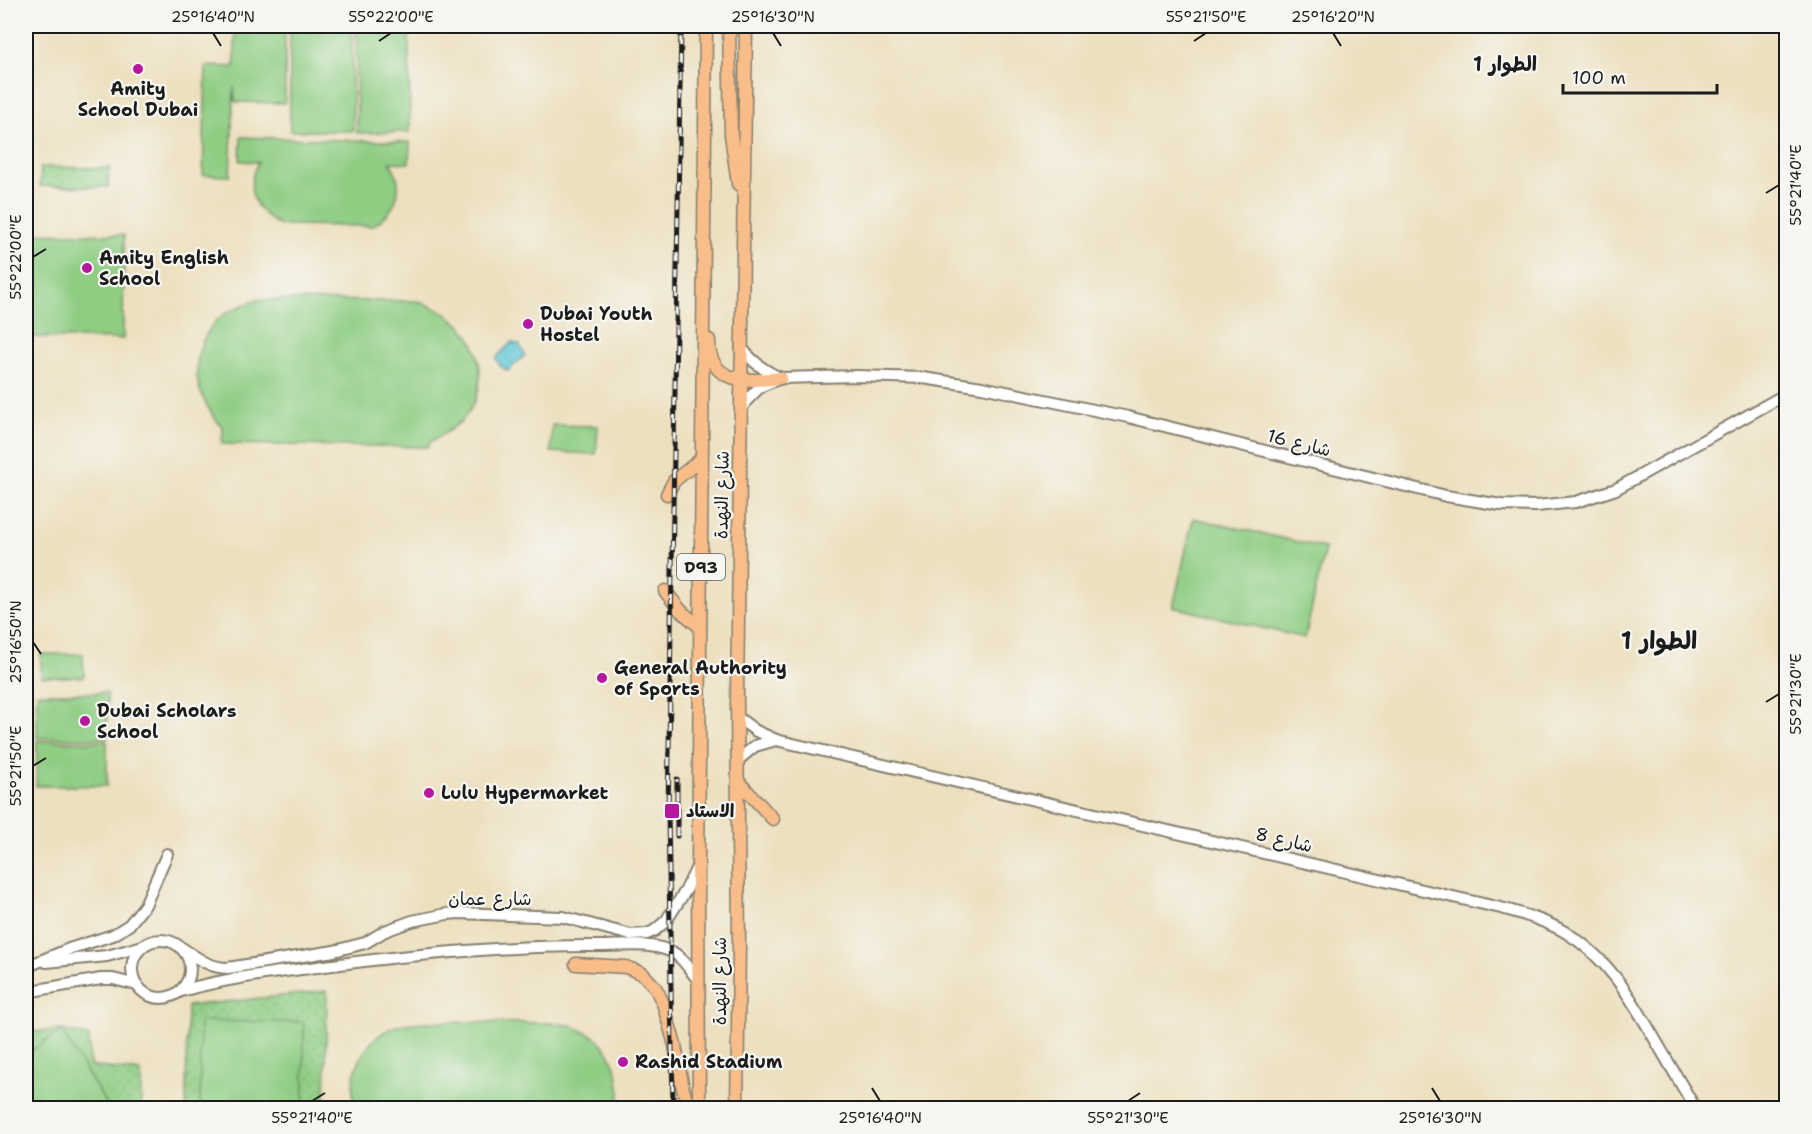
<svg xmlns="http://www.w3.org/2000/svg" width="1812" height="1134" viewBox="0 0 1812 1134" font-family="'Shantell Sans','Playpen Sans Arabic',sans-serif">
<defs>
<pattern id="grass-dots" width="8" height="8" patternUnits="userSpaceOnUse" patternTransform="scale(1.5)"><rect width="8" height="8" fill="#8fcd83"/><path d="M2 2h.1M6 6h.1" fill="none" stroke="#7baf71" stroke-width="1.8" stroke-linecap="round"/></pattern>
<pattern id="water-ripples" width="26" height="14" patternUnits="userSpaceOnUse" patternTransform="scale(1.5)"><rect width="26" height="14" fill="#59c4d4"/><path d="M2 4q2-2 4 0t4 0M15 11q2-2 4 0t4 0" fill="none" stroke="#4da8b5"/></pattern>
</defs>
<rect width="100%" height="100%" fill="#f6f6f2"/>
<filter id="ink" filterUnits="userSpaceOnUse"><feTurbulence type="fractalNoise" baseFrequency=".0167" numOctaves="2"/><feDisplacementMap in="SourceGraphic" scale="12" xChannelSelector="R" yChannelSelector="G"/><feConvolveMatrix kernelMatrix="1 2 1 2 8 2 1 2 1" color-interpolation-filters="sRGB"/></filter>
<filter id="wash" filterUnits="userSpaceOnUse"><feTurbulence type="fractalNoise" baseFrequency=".008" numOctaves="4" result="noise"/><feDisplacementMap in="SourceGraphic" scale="24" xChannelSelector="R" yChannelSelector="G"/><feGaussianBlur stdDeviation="1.35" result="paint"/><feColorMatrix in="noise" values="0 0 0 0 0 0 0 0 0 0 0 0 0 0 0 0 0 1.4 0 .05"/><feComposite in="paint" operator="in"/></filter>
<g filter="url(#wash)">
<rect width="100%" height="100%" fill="#ede0bf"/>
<g fill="url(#grass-dots)" stroke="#567450" stroke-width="1.5">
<path d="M41,167L109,168L108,187L40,186Z"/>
<path d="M327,991L325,1108H186L187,1006Z"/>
<path d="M61,1030L89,1036L90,1066L141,1072V1108H26V1032Z"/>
</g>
<g fill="#8fcd83" stroke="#567450" stroke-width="1.5">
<path d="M235,26H285V103L235,102L234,87L230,176L203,175L206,66L235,67Z"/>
<path d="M290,27H352L353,131H290Z"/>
<path d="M356,27H409L410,132L357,133Z"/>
<path d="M241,137L410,142L409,163L390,162C407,188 396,212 372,226L279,225C253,209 244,190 258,162L240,161Z"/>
<path d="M26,233L124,235L123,339L26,337Z"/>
<path d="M258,300L417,301C430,306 442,310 453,319C484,343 489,388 464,418C455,429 441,435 430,442L428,447L222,444L223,428C201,403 189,373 203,341C207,332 214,322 223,315C233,308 246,304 258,300Z"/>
<path d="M552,425L598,426L596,454L551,452Z"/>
<path d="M1193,518L1325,548L1305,638L1173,607Z"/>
<path d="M41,654H83L84,677H41Z"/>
<path d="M26,690H31L30,743H26Z"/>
<path d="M37,693H107V739L37,738Z"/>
<path d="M37,741L107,742V786H36Z"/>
<path d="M200,1021L304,1022V1108H200Z"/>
<path d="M424,1022L547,1023L571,1025L597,1038L609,1053L617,1072L620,1093L617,1108H355C346,1074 365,1035 400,1025C408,1023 416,1023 424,1022Z"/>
<path d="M61,1031L109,1108H26V1054Z"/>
</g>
<path fill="url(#water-ripples)" stroke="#3a7078" stroke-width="1.5" d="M512,342L515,344H519L525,355L508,371L500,366L496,358Z"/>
</g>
<g filter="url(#ink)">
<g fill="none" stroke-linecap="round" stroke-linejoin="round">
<defs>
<g id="tertiary">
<path d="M741,347C752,362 764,371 781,378"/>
<path d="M741,410L746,401L761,386L781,378L857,376L923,378L982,387L1128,417L1446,496L1501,505L1536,506L1576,502L1616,489L1786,394"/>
<path d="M737,717L756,731L776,740L1505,909C1526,915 1546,921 1565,932C1607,957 1630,996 1653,1036C1667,1060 1681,1084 1695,1108"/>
<path d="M738,760L755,746L776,740"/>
<circle cx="161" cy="969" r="29"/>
<path d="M182,948C197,958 210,968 228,968L334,951L365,943L385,931L412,921L447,914L458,913L563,917L631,935L647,934L654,931L666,921L686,890L698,865"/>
<path d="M46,962L107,956L143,946"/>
<path d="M33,964L69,949L113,935L129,925L145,905L167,854"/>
<path d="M181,991C226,978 278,972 325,966C416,954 509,945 602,946C623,946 650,942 670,951C682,956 690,970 698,980"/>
<path d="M26,992L101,979H113L137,985"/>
</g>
<g id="primary">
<path d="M729,26L731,135L738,184"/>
<path d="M709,340C708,385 748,382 781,378"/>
<path d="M667,494L674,481L701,459"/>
<path d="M665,591L681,611L700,627"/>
<path d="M738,781L773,819"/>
<path d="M576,964L626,967L643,974L655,987L663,1003L675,1045L683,1089L689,1108"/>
<path d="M699,1108L698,864L706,26"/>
<path d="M737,1108L739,947L737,697L746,26"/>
</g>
</defs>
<use href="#tertiary" stroke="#847e6e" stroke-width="14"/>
<use href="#primary" stroke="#847e6e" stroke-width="15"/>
<use href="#tertiary" stroke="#fff" stroke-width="10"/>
<use href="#primary" stroke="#f8bd89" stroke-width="12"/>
<defs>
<g id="rail">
<path d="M677,836V779"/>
<path d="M673,1108L668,812L681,26"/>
</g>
</defs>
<use href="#rail" stroke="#1c1c1c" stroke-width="5"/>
<use href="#rail" stroke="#f6f6f2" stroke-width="3" stroke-dasharray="9" stroke-linecap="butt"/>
</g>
</g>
<path fill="none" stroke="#1c1c1c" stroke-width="2" d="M213,33L221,46M773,33L781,46M1333,33L1341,46M379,41L391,33M1194,41L1206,33M1766,193L1779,185M33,257L46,249M33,642L41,654M1766,702L1779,694M33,766L46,758M872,1088L880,1101M1432,1088L1440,1101M312,1101L325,1093M1128,1101L1140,1093"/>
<g fill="#b5179e" stroke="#f6f6f2" stroke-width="2">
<circle cx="138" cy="69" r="6"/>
<circle cx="87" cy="268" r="6"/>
<circle cx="528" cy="324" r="6"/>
<circle cx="602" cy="678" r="6"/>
<circle cx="85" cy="721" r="6"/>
<circle cx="429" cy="793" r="6"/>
<rect x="664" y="803" width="16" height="16" rx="3"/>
<circle cx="623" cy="1062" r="6"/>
</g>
<g text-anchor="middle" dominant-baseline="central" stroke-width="4.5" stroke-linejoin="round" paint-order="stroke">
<rect fill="#f6f6f2" stroke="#5d5d5c" stroke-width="1.5" x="677" y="554" width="48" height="26" rx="4.5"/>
<g font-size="16" font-weight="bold" fill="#1c1c1c">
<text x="701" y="567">D93</text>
</g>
<g font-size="18" font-weight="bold" fill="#1c1c1c" stroke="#f6f6f2" text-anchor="start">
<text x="138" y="89" text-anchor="middle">Amity<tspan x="138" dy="21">School Dubai</tspan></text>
<text x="99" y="258">Amity English<tspan x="99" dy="21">School</tspan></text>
<text x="540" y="314">Dubai Youth<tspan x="540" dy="21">Hostel</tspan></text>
<text x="614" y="668">General Authority<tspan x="614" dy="21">of Sports</tspan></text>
<text x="97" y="711">Dubai Scholars<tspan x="97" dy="21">School</tspan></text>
<text x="441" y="793">Lulu Hypermarket</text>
<text x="686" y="811">الاستاد</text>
<text x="635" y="1062">Rashid Stadium</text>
</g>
<g font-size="18" fill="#1c1c1c" stroke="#f6f6f2">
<text transform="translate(1299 443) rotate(14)">شارع 16</text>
<text transform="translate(722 495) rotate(-89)">شارع النهدة</text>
<text transform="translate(1284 840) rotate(13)">شارع 8</text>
<text x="490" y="899">شارع عمان</text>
<text transform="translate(720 981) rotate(-90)">شارع النهدة</text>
</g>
<g font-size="20" font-weight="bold" fill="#1c1c1c" stroke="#f6f6f2">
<text x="1505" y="64">الطوار 1</text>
</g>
<g font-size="24" font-weight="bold" fill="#1c1c1c" stroke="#f6f6f2">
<text x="1659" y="641">الطوار 1</text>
</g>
</g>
<rect width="1812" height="1134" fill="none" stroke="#f6f6f2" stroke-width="66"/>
<path d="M1563 84v9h154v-9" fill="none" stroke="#1c1c1c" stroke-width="3"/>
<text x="1572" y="84" font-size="18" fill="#1c1c1c" stroke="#f6f6f2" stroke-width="4.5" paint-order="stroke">100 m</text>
<rect x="33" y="33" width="1746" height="1068" fill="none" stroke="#1c1c1c" stroke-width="2"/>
<g font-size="15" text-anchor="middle" fill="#1c1c1c">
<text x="213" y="22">25°16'40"N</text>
<text x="391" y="22">55°22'00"E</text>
<text x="773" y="22">25°16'30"N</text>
<text x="1206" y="22">55°21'50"E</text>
<text x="1333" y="22">25°16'20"N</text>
<text transform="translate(1796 185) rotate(-90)" y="5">55°21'40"E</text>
<text transform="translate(16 257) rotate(-90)" y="5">55°22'00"E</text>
<text transform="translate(16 642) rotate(-90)" y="5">25°16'50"N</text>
<text transform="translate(1796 694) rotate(-90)" y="5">55°21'30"E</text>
<text transform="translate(16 766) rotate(-90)" y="5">55°21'50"E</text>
<text x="312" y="1123">55°21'40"E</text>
<text x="880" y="1123">25°16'40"N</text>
<text x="1128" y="1123">55°21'30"E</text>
<text x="1440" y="1123">25°16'30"N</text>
</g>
</svg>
